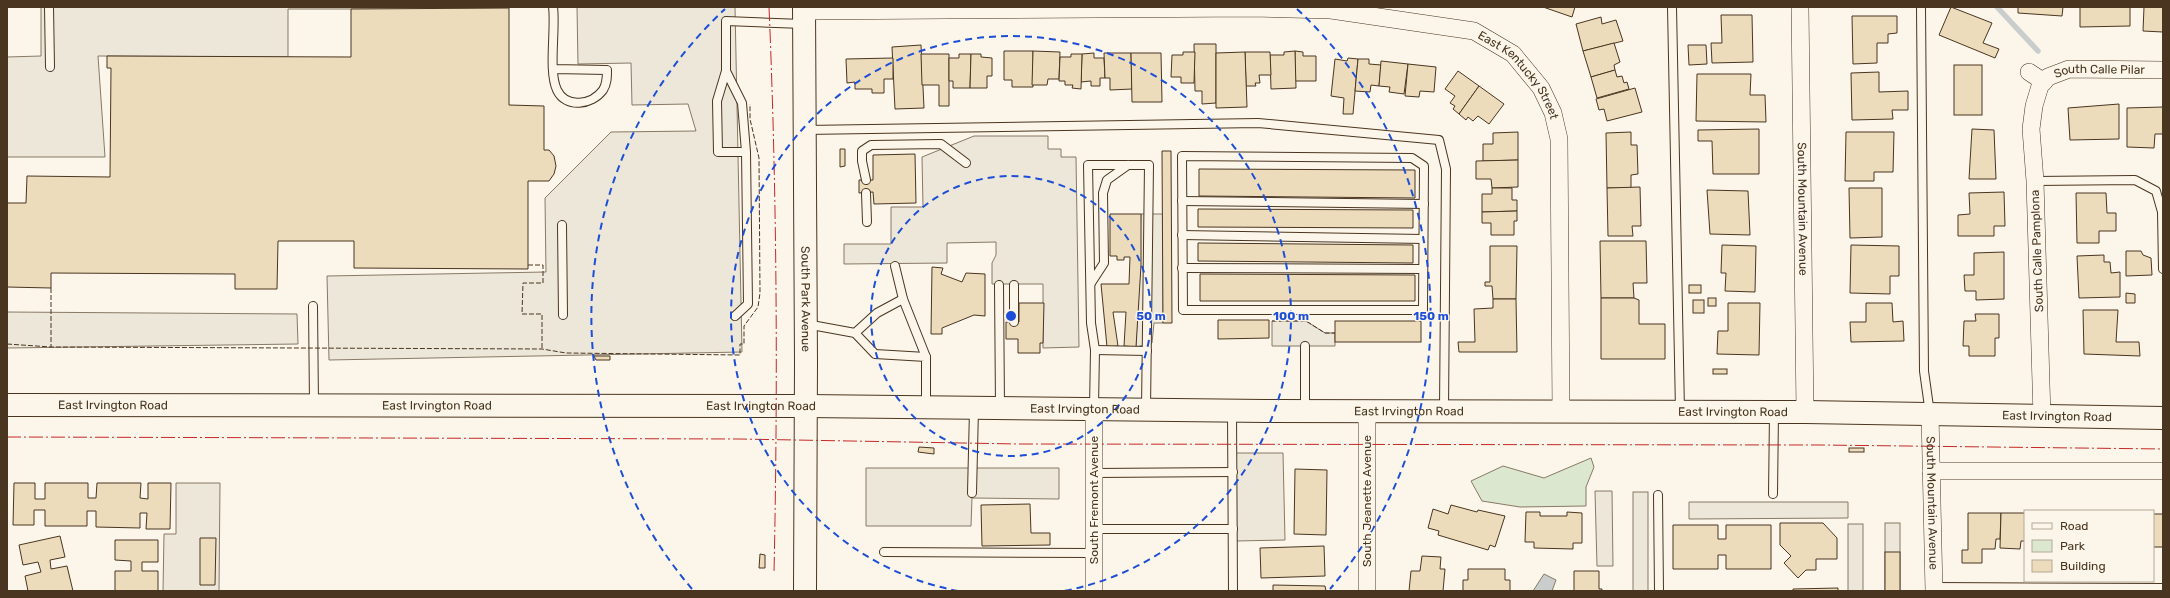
<svg xmlns="http://www.w3.org/2000/svg" width="2170" height="598" viewBox="0 0 2170 598" font-family="Rubik,sans-serif">
<rect width="100%" height="100%" fill="#fbf6e9"/>
<path fill="#dce7d0" stroke="#887966" d="M1591,458L1594,467L1586,487V506L1520,507L1482,501L1471,481L1503,466L1544,478Z"/>
<g fill="#ede7d9" stroke="#887966">
<path d="M41,7H493V9H288V57L98,56L105,157H7V57L41,56Z"/>
<path d="M577,7H735L742,352L329,360L327,276L546,272L545,198L611,132L696,131L688,104L632,105L631,63L578,64Z"/>
<path d="M974,136H1048V149H1061V157H1076L1079,347L1043,348V284H992V263L996,255V242L947,243V263L844,264V244H891V207H923L922,157Z"/>
<path d="M1141,214H1163V323H1154L1152,343L1136,347Z"/>
<path d="M7,312L297,314L298,344L7,348Z"/>
<path d="M1272,321H1306L1325,333H1335V346H1272Z"/>
<path d="M1236,453H1283L1285,540L1236,541Z"/>
<path d="M866,468H1059V499L972,498L971,526H866Z"/>
<path d="M176,483H220L219,591H163L164,534H176Z"/>
<path d="M1595,491H1612L1613,566H1597Z"/>
<rect x="1633" y="492" width="15" height="99"/>
<path d="M1689,502H1848V518L1689,519Z"/>
<rect x="1885" y="523" width="15" height="68"/>
<rect x="1848" y="524" width="15" height="67"/>
</g>
<path fill="#c9cecd" stroke="#887966" d="M1544,574L1556,580L1552,591H1533Z"/>
<g fill="none" stroke-linecap="round" stroke-linejoin="round">
<path stroke="#c9cecd" stroke-width="5.5" d="M1997,7L2038,51"/>
</g>
<g fill="#ecdcbc" stroke="#4a3520">
<path d="M1543,7H1575L1572,17Z"/>
<path d="M1951,7L1992,23L1983,43L1999,49L1995,58L1939,35Z"/>
<path d="M2018,7H2063L2062,16L2018,13Z"/>
<path d="M2080,7H2130V26L2080,27Z"/>
<path d="M2144,7H2163V32L2143,31Z"/>
<path d="M509,8V105L544,106V150H549L554,156L556,166L554,174L549,181H528V269L354,268V241H278L277,289H235V274L51,273V288L7,287V203H26L27,176L110,177L111,68H107V56L351,57V9Z"/>
<path d="M1721,15H1752L1753,62L1712,63L1711,43H1722Z"/>
<path d="M1852,16H1897V33L1888,34V43H1877V63L1853,64Z"/>
<path d="M1601,17L1602,24L1616,20L1623,41L1583,51L1576,24Z"/>
<path d="M1614,43L1620,62L1614,65L1615,70L1591,77L1583,51Z"/>
<path d="M1194,44H1216V103L1202,104V91H1195Z"/>
<path d="M921,45L924,108L895,109L892,47Z"/>
<path d="M1688,45H1706L1707,64L1689,65Z"/>
<path d="M1004,51H1033V87H1012V80H1004Z"/>
<path d="M1033,51L1060,52L1059,79H1048L1047,85H1032Z"/>
<path d="M1295,51L1303,52V56H1316V81H1295Z"/>
<path d="M1295,51L1296,88L1271,89L1270,55H1284V52Z"/>
<path d="M1183,52H1195L1194,83H1181V77H1171L1172,55H1183Z"/>
<path d="M1245,52H1270L1271,75H1259L1260,83H1255L1256,86H1246Z"/>
<path d="M1245,52L1247,107L1216,108V53Z"/>
<path d="M1094,53V58H1104L1105,78H1100V86H1091V81L1081,82L1082,54Z"/>
<path d="M1104,53H1131L1132,89L1110,90V78H1105Z"/>
<path d="M1131,53H1161L1162,102H1132Z"/>
<path d="M921,54H949V106H939V85H922Z"/>
<path d="M959,54H971L970,88H953V81H949V58H959Z"/>
<path d="M971,54H981V57L992,58V76H987V88H970Z"/>
<path d="M1071,54H1082L1081,89L1072,88L1073,85H1065V81H1059L1060,57H1071Z"/>
<path d="M893,58V79H884V93H872V89H855V82L847,83L846,59Z"/>
<path d="M1348,58L1358,59L1353,114H1343L1344,98L1331,96L1335,59L1347,61Z"/>
<path d="M1358,59H1369V64L1381,65L1379,86L1371,85L1370,92L1355,91Z"/>
<path d="M1381,61L1408,64L1404,94L1389,92L1390,87L1379,86Z"/>
<path d="M1408,64L1436,67L1434,92L1420,91L1419,97L1405,96Z"/>
<rect x="1954" y="65" width="28" height="50"/>
<path d="M1615,70L1617,77L1622,76L1624,83L1627,82L1629,89L1597,98L1591,77Z"/>
<path d="M1458,71L1479,86L1459,114L1453,109L1455,106L1450,103L1455,96L1445,89Z"/>
<path d="M1879,72V92L1908,91V110H1892L1893,119L1852,120L1851,73Z"/>
<path d="M1697,74H1751L1750,95H1765L1766,122L1696,121Z"/>
<path d="M1479,86L1504,104L1489,124L1478,116L1473,121L1468,117L1466,120L1459,114Z"/>
<path d="M1635,88L1642,112L1607,121L1604,109L1599,110L1596,99Z"/>
<path d="M2119,104V139L2070,140L2068,108Z"/>
<path d="M2163,107V134H2155L2154,148L2127,147V108Z"/>
<path d="M1759,129V174H1713L1712,141H1698V130Z"/>
<path d="M1972,129L1994,130L1996,179H1969Z"/>
<path d="M1518,132V160L1483,161V144H1493V133Z"/>
<path d="M1631,132V145H1637L1638,174L1631,175V188H1607L1606,133Z"/>
<path d="M1846,132H1894L1893,172H1874V181H1845Z"/>
<path d="M840,149H845V166L840,167Z"/>
<path d="M1162,151H1171L1172,323H1163Z"/>
<path d="M915,154L916,203L874,204L873,192L859,193V180H873V155Z"/>
<path d="M1518,160V187L1492,188L1491,179H1476V161Z"/>
<path d="M1199,169L1415,170V198L1199,196Z"/>
<path d="M1640,187L1641,226H1632L1633,236H1608L1607,188Z"/>
<path d="M1492,188H1512V200H1517V211L1482,212V194H1492Z"/>
<path d="M1849,188H1882V237L1850,238Z"/>
<path d="M1707,190L1748,191L1750,235L1710,234Z"/>
<path d="M2004,192L2005,226H1994V236H1958V215L1970,214L1969,193Z"/>
<path d="M2076,193H2106L2107,213H2116V231H2099V243H2077Z"/>
<path d="M1198,209L1413,210V228L1198,227Z"/>
<path d="M1517,211V221H1514V235H1491V223H1482V212Z"/>
<path d="M1110,214H1141V265L1136,347L1124,346L1126,312H1113L1118,346L1107,347L1101,284H1129L1130,257H1124V260H1117V256H1110Z"/>
<path d="M1600,241H1646L1647,283H1633L1634,298H1601Z"/>
<path d="M1198,243L1413,245V263L1198,261Z"/>
<path d="M1722,245L1756,246L1755,292L1725,291L1726,273H1721Z"/>
<path d="M1851,245L1899,246V276H1890V294L1850,293Z"/>
<path d="M1490,246H1517L1516,299H1493L1492,286H1485V282H1490Z"/>
<path d="M2126,251H2141L2143,255L2151,258L2152,275L2126,276Z"/>
<path d="M2004,252V299L1976,300V291H1965L1964,275H1974V253Z"/>
<path d="M2104,255V262H2110L2111,273L2120,272V297L2079,298L2077,256Z"/>
<path d="M932,267L943,268L941,274L962,282L966,273L985,274V316L974,315L942,328V334H931Z"/>
<path d="M1200,274L1415,275V301H1200Z"/>
<rect x="1689" y="285" width="12" height="8"/>
<path d="M2126,293L2135,294V303H2126Z"/>
<path d="M1601,298H1634L1639,300V324H1665V359H1601Z"/>
<rect x="1708" y="298" width="8" height="8"/>
<path d="M1493,299H1516L1517,352H1459L1458,342H1475L1474,309L1493,308Z"/>
<rect x="1693" y="300" width="11" height="13"/>
<path d="M1019,303H1044L1043,343H1040V353H1018V339H1006V322H1019Z"/>
<path d="M1728,303H1760L1759,355L1717,354L1718,331H1728Z"/>
<path d="M1866,303H1892L1893,322L1903,321L1904,341L1851,342L1850,322H1866Z"/>
<path d="M2083,310H2118L2116,342H2139L2140,356L2084,354Z"/>
<path d="M1975,314H1999V338H1995V356H1969V346H1963L1964,321H1976Z"/>
<path d="M1218,320H1269V338L1218,339Z"/>
<rect x="1335" y="321" width="86" height="21"/>
<path d="M594,356H610V360H596Z"/>
<rect x="1713" y="369" width="14" height="5"/>
<path d="M919,447L934,448V454L918,452Z"/>
<rect x="1849" y="448" width="15" height="4"/>
<path d="M1295,469L1327,470L1326,535L1294,534Z"/>
<path d="M14,483H35V499H45V483H88V498H96L97,483H141L140,498L148,499V483H171L170,529H146L147,513H140V528L96,527V511H87V526H45V510H34V525H13Z"/>
<path d="M1030,504L1031,533H1050V545L982,546L981,505Z"/>
<path d="M1451,505L1477,512L1478,510L1505,516L1495,547L1490,545L1488,550L1438,535L1439,531L1428,528L1433,509L1448,514Z"/>
<path d="M1526,512H1540V516H1567V512L1582,513V543H1573V549L1534,548V542H1525Z"/>
<path d="M1968,513H2001L2000,539H1996L1995,549H1982V563H1962V550H1968Z"/>
<path d="M2001,513H2025V541H2021L2020,549L2000,548Z"/>
<rect x="2153" y="514" width="10" height="33"/>
<path d="M1780,523H1823L1837,538V559H1816V570H1806L1798,578L1784,563L1791,556L1780,545Z"/>
<path d="M1673,525H1718V539H1726V525H1771V569H1726V555H1718V569H1673Z"/>
<path d="M60,536L65,557L50,560L51,569L67,566L73,591H28L25,576L41,572L38,562L23,565L19,545Z"/>
<path d="M200,538H216L215,585H200Z"/>
<path d="M115,540H158V562H142V571H158V591H115V571H131V561L115,560Z"/>
<path d="M1324,546L1325,576L1261,578L1260,548Z"/>
<rect x="1885" y="552" width="15" height="39"/>
<path d="M760,554L765,555V568H759Z"/>
<path d="M1422,556L1441,557L1440,569H1445L1443,591H1409L1411,571H1420Z"/>
<path d="M1468,569H1505V580H1510V591H1463V580H1468Z"/>
<path d="M1574,571H1599V589H1602V591H1574Z"/>
<path d="M1273,585L1325,586L1326,591H1273Z"/>
<path d="M1838,588V591H1793V589Z"/>
</g>
<g fill="none" stroke-linecap="round" stroke-linejoin="round">
<defs>
<g id="service">
<path d="M49,7L50,67"/>
<path d="M553,7C556,29 548,71 557,90C566,109 592,105 603,90C607,84 607,77 607,70L554,69"/>
<path d="M1672,7L1680,411"/>
<path d="M1921,7L1924,371L1930,414"/>
<path d="M726,71V21L803,24"/>
<path d="M805,130L1258,123L1439,140L1446,169L1444,410"/>
<path d="M1182,156L1412,158L1424,166L1423,310H1183Z"/>
<path d="M866,180L862,161V151L871,145L941,144L966,163"/>
<path d="M2035,181L2135,180L2156,191L2162,212L2163,269"/>
<path d="M866,193L867,222"/>
<path d="M1182,201L1424,204"/>
<path d="M562,225L563,315"/>
<path d="M1182,235L1423,239"/>
<path d="M895,266L903,299L926,357"/>
<path d="M1182,268L1423,269"/>
<path d="M1091,283L1104,263L1103,193L1107,180L1128,165"/>
<path d="M999,285L1000,407"/>
<path d="M313,306L314,405"/>
<path d="M735,316L748,304L746,152H718L717,101L726,71L742,103L746,152"/>
<path d="M1014,322V285"/>
<path d="M806,324L855,333L875,354L926,357V406"/>
<path d="M855,333L877,313L903,299"/>
<path d="M1305,346V410"/>
<path d="M1095,350L1147,351"/>
<path d="M1094,408L1095,350L1091,323L1088,165H1149L1146,409"/>
<path d="M1232,412L1233,591"/>
<path d="M1095,473L1233,472"/>
<path d="M972,493L974,409"/>
<path d="M1773,494L1774,413"/>
<path d="M1658,495L1659,591"/>
<path d="M1095,529H1233"/>
<path d="M884,552L1094,553"/>
<path d="M1934,587L2163,588"/>
</g>
<g id="minor">
<path id="s1" d="M1800,7L1805,412"/>
<path id="s2" d="M804,11L1255,8L1331,10L1474,31L1513,54L1541,88L1553,113L1559,139L1561,412"/>
<path d="M2029,72L2044,82"/>
<path d="M1094,409V591"/>
<path d="M1367,411V591"/>
<path id="s3" d="M1930,414L1934,591"/>
<path id="s4" d="M2042,417L2035,181L2031,129L2034,106L2040,86L2048,77L2069,69L2163,70"/>
<path d="M1931,471H2163"/>
</g>
<g id="secondary">
<path id="s5" d="M804,7L806,363L805,591"/>
<path id="s6" d="M7,405L806,406L1265,411L1805,412L2163,418"/>
</g>
</defs>
<use href="#service" stroke="#4a3520" stroke-width="10"/>
<use href="#minor" stroke="#4a3520" stroke-width="18"/>
<use href="#secondary" stroke="#4a3520" stroke-width="24"/>
<use href="#service" stroke="#fbf6e9" stroke-width="8"/>
<use href="#minor" stroke="#fbf6e9" stroke-width="17"/>
<use href="#secondary" stroke="#fbf6e9" stroke-width="22"/>
<g stroke="#4a3520" stroke-width="1" stroke-dasharray="5 2" stroke-linecap="butt">
<path d="M528,265H543V283H523L522,314H542V349"/>
<path d="M51,288V347"/>
<path d="M1272,321H1306L1325,333H1335"/>
<path d="M7,344L51,347L542,349L566,353L740,355V344H744V326L758,307L760,293L759,158L750,119V104"/>
</g>
<g stroke="#c62828" stroke-width="1" stroke-dasharray="14 3 2 3" stroke-linecap="butt">
<path d="M769,7C777,196 778,384 774,573"/>
<path d="M7,437L739,439L1018,444L1820,445L2163,449"/>
</g>
</g>
<g fill="none" stroke="#1d4ed8" stroke-width="2" stroke-dasharray="7 5">
<circle cx="1011" cy="316" r="140"/>
<path d="M958 591A280 280 0 1 1 1064 591"/>
<path d="M692 589A420 420 0 0 1 725 9M1297 9A420 420 0 0 1 1330 589"/>
</g>
<g text-anchor="middle" dominant-baseline="central" stroke-width="3" stroke-linejoin="round" paint-order="stroke">
<g font-size="12" fill="#4a3520" stroke="#fbf6e9">
<text stroke="none"><textPath href="#s4" startOffset="397">South Calle Pilar</textPath></text>
<text stroke="none"><textPath href="#s2" startOffset="736">East Kentucky Street</textPath></text>
<text stroke="none"><textPath href="#s1" startOffset="202">South Mountain Avenue</textPath></text>
<text transform="translate(2037 251) rotate(-92)">South Calle Pamplona</text>
<text stroke="none"><textPath href="#s5" startOffset="292">South Park Avenue</textPath></text>
<text stroke="none"><textPath href="#s6" startOffset="106">East Irvington Road</textPath></text>
<text stroke="none"><textPath href="#s6" startOffset="430">East Irvington Road</textPath></text>
<text stroke="none"><textPath href="#s6" startOffset="754">East Irvington Road</textPath></text>
<text stroke="none"><textPath href="#s6" startOffset="1078">East Irvington Road</textPath></text>
<text stroke="none"><textPath href="#s6" startOffset="1402">East Irvington Road</textPath></text>
<text stroke="none"><textPath href="#s6" startOffset="1726">East Irvington Road</textPath></text>
<text stroke="none"><textPath href="#s6" startOffset="2050">East Irvington Road</textPath></text>
<text transform="translate(1094 500) rotate(-90)">South Fremont Avenue</text>
<text transform="translate(1367 501) rotate(-90)">South Jeanette Avenue</text>
<text stroke="none"><textPath href="#s3" startOffset="89">South Mountain Avenue</textPath></text>
</g>
</g>
<circle cx="1011" cy="316" r="6" fill="#1d4ed8" stroke="#fbf6e9" stroke-width="2"/>
<g font-size="12" text-anchor="middle" font-weight="bold" fill="#1d4ed8" stroke="#fbf6e9" stroke-width="3" stroke-linejoin="round" paint-order="stroke">
<text x="1151" y="320">50 m</text>
<text x="1291" y="320">100 m</text>
<text x="1431" y="320">150 m</text>
</g>
<rect width="2170" height="598" fill="none" stroke="#4a3520" stroke-width="16"/>
<rect x="2024" y="510" width="130" height="72" fill="#fbf6e9" stroke="#b4a999"/>
<rect x="2032" y="523" width="20" height="6" fill="#fbf6e9" stroke="#b4a999"/>
<text x="2060" y="530" font-size="12" fill="#4a3520">Road</text>
<rect x="2032" y="540" width="20" height="12" fill="#dce7d0" stroke="#b4a999"/>
<text x="2060" y="550" font-size="12" fill="#4a3520">Park</text>
<rect x="2032" y="560" width="20" height="12" fill="#ecdcbc" stroke="#b4a999"/>
<text x="2060" y="570" font-size="12" fill="#4a3520">Building</text>
</svg>
